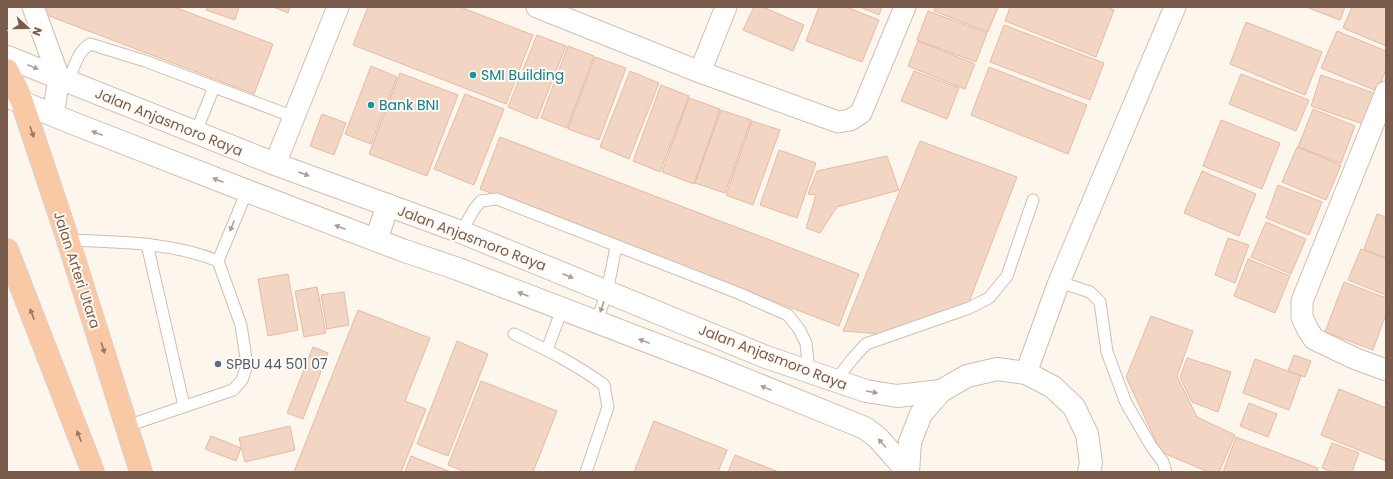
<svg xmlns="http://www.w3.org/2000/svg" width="1393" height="479" viewBox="0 0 1393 479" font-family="Poppins,sans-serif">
<rect width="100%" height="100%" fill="#fdf6ec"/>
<g fill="#f3d5c3" stroke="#e6bba3">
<path d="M47,7H174L273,44L254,94L44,14Z"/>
<path d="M207,7H239L235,20L206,10Z"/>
<path d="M273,7H290L288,13Z"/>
<path d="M368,7H460L533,35L506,104L353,45Z"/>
<path d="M754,7H763L804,25L793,51L743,30Z"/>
<path d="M819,7H846L879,20L862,62L806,41Z"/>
<path d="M860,7H882L879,15Z"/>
<path d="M935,7H998L988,32L934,11Z"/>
<path d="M1010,7H1107L1114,10L1096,57L1005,21Z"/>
<path d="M1306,7H1345L1340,20Z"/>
<path d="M1352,7H1386V46L1343,28Z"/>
<path d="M928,11L987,33L976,62L917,40Z"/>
<path d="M1246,22L1322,52L1305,95L1230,64Z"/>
<path d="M1004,25L1104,63L1090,100L990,62Z"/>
<path d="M1337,31L1386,51V70L1377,91L1321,68Z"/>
<path d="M537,35L566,46L537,119L508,107Z"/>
<path d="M918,41L975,64L965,89L908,66Z"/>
<path d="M568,46L594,56L567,128L541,118Z"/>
<path d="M595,57L626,68L599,140L568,129Z"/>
<path d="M371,66L397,77L371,144L345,134Z"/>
<path d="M989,67L1087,105L1068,154L971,115Z"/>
<path d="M630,71L659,83L629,159L600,147Z"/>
<path d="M914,71L959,88L947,119L901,101Z"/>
<path d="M400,73L458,95L427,176L369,154Z"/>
<path d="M1241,74L1309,100L1296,131L1229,104Z"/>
<path d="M1321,75L1374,93L1363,124L1311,106Z"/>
<path d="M661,85L689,96L660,172L633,161Z"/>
<path d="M465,94L504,109L474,185L434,169Z"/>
<path d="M689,98L720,109L694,184L662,172Z"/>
<path d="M1313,109L1355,126L1341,163L1298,147Z"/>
<path d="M721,110L751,120L725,193L695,183Z"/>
<path d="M322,114L346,123L334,155L310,146Z"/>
<path d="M1221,120L1280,143L1262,189L1203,166Z"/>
<path d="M752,121L780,130L753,205L726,195Z"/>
<path d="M500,137L859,274L839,326L480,189Z"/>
<path d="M920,141L1017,177L969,302L882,334L843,331Z"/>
<path d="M1297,147L1341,165L1326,200L1282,182Z"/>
<path d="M779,150L816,163L797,218L760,205Z"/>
<path d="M887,156L899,190L837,207L820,233L806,228L816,195L808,194L817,171Z"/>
<path d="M1202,171L1256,194L1239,236L1184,213Z"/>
<path d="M1278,185L1322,202L1309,235L1266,218Z"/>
<path d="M1377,214L1386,217V258L1364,249Z"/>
<path d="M1266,222L1306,239L1291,274L1251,257Z"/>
<path d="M1228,238L1249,245L1235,283L1215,275Z"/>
<path d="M1361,249L1386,259V295L1348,280Z"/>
<path d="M1248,259L1290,276L1275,313L1234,296Z"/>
<path d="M288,274L298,330L268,336L258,279Z"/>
<path d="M1344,282L1386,298V314L1373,350L1325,332Z"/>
<path d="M317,287L326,333L304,337L295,291Z"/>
<path d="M344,292L349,325L327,329L321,295Z"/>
<path d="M358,310L430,338L405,401L426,409L401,472H294Z"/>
<path d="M1151,316L1193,331L1177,376L1197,417L1235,435L1219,472H1208L1161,452L1126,377Z"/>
<path d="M457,341L488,354L448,456L417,444Z"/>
<path d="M313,347L328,353L303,419L287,413Z"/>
<path d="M1294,355L1311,361L1305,377L1288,371Z"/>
<path d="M1187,358L1231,372L1218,412L1192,402L1180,377Z"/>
<path d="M1255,359L1301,376L1289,410L1243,393Z"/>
<path d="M481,381L557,411L533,472H466L448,465Z"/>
<path d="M1339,389L1386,408V461L1321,435Z"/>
<path d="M1249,403L1277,414L1268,437L1240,426Z"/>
<path d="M654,421L727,450L718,472H634Z"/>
<path d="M290,426L295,450L245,462L239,438Z"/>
<path d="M211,436L241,448L236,461L205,449Z"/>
<path d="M1236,437L1318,468L1317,472H1223Z"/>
<path d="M1332,443L1359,453L1352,472H1332L1322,468Z"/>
<path d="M735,455L779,472H728Z"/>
<path d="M411,456L451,472H405Z"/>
</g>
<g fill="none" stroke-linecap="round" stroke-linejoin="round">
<defs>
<g id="service">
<path d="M68,82C74,68 77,52 90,44L145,61L294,117"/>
<path d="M196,132L214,87"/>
<path d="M461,232L475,208L481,201L497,199L738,293L788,315L799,329L806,343L809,372"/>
<path d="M68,240C119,242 171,242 218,261L241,325L247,365L242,380L233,390L127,426"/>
<path d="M147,244L184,406"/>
<path d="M218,261L247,191"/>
<path d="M1059,282L1090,292L1100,302L1107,352L1126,403L1151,446L1163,462L1166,472"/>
<path d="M596,323L607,292L616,247"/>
<path d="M514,334C545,349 576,364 604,385L608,407L586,472"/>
<path d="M547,350L562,309"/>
<path d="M835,381L854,357L866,344L969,308L989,298L1007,276L1033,200"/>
</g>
<g id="minor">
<path d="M33,7L59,78L53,115"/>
<path d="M537,7L700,72L838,122L850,120L861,113L905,7"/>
<path d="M700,72L726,7"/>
<path d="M1386,92L1302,301V317L1308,330L1314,339L1356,359L1386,370"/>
<path d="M275,164L338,7"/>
<path d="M1026,373L1059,282L1175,7"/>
</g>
<g id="tertiary">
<path d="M7,57L275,164L461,232L766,357L866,391L897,396L941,391"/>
<path d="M7,96L70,122L247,191L402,250L458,269L712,366L865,428L878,438L908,472"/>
<path d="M376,240L388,205"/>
<path d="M908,472L910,442L921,414L941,391L967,376L997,369L1026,373L1053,387L1074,407L1087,434L1091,463L1089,472"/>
</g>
<g id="trunk">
<path d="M7,70L22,102L68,240L141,472"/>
<path d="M7,250L93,472"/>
</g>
</defs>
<use href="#service" stroke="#d1beb0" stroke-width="13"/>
<use href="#minor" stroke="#d1beb0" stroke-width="23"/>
<use href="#tertiary" stroke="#d1beb0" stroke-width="24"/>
<use href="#trunk" stroke="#dad1cd" stroke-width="24"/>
<use href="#service" stroke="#fff" stroke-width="11"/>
<use href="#minor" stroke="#fff" stroke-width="21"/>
<use href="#tertiary" stroke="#fff" stroke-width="22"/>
<use href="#trunk" stroke="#f9c8a4" stroke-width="22"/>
</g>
<defs><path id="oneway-solid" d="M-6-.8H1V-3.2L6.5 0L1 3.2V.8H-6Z"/></defs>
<g fill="#af9d94">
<use href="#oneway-solid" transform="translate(33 67) rotate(22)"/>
<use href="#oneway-solid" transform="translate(97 133) rotate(-159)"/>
<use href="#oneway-solid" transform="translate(304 174) rotate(20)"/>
<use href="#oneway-solid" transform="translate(218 180) rotate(-159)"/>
<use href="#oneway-solid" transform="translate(232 226) rotate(112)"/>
<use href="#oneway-solid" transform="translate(340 227) rotate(-159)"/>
<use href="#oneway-solid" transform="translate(568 276) rotate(22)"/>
<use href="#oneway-solid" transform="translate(523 294) rotate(-159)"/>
<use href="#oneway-solid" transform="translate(602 307) rotate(110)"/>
<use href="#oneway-solid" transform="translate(644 341) rotate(-159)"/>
<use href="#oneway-solid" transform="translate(766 388) rotate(-158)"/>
<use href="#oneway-solid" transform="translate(872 392) rotate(10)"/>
<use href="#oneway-solid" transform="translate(882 443) rotate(-132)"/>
</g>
<g fill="#9a7763">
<use href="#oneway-solid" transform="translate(32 132) rotate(71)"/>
<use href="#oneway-solid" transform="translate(32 314) rotate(-111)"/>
<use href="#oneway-solid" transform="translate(103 348) rotate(72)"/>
<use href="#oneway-solid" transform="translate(79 436) rotate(-111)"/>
</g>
<g fill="#0f9aa8" stroke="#fffaf3" stroke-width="1.5">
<circle cx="473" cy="75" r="4"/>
<circle cx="371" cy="105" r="4"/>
</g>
<circle fill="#5c6f8a" stroke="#fffaf3" stroke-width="1.5" cx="218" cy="364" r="4"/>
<g text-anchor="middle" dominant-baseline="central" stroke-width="4" stroke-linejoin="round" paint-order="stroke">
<g font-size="14" fill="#0d838f" stroke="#fffaf3" text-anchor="start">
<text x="481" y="75">SMI Building</text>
<text x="379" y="105">Bank BNI</text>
</g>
<g font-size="14" fill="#7a5c4d" stroke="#fffaf3">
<text transform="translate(169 122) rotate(22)">Jalan Anjasmoro Raya</text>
<text transform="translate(472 238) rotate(21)">Jalan Anjasmoro Raya</text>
<text transform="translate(77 270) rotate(72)">Jalan Arteri Utara</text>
<text transform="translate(773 357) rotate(21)">Jalan Anjasmoro Raya</text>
</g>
<g font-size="14" fill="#4e5e75" stroke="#fffaf3" text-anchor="start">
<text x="226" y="364">SPBU 44 501 07</text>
</g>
</g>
<rect width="1393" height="479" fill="none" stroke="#7a5c4d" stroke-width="16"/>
<g transform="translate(28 28) rotate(111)" stroke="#fffaf3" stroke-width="3" paint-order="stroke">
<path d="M0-3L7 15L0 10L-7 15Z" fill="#7a5c4d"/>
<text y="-6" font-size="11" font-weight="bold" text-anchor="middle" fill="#7a5c4d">N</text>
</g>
</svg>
